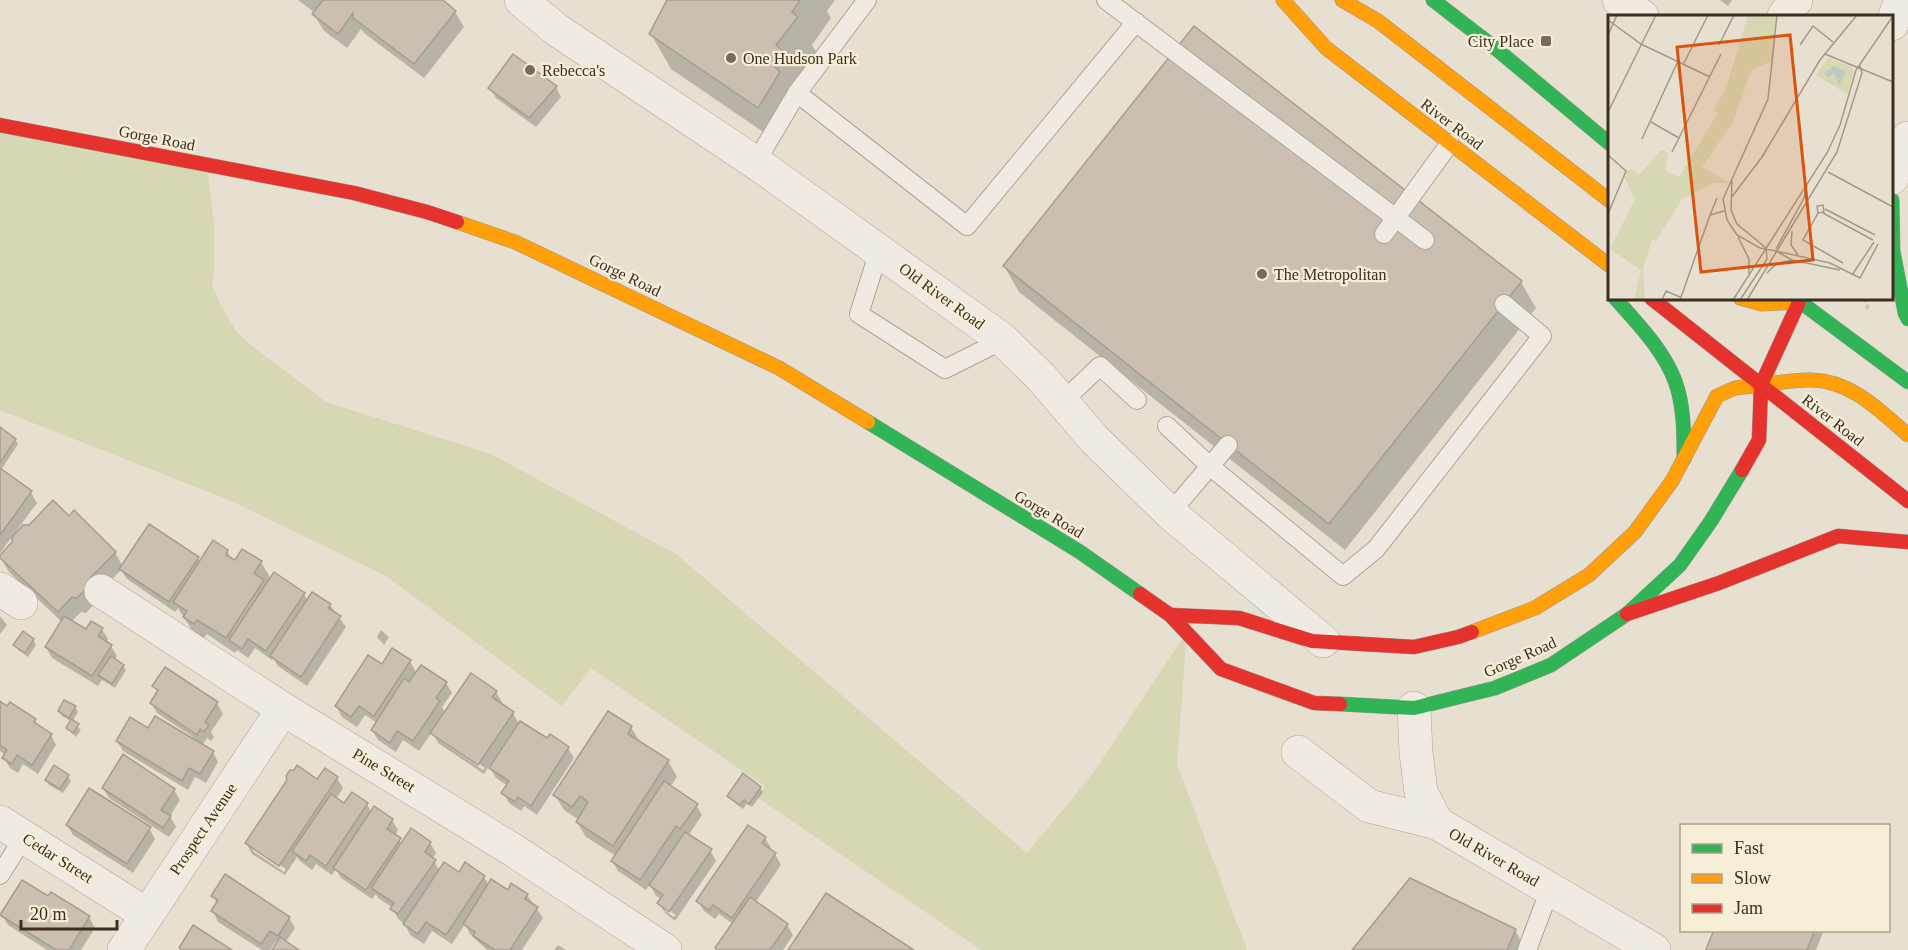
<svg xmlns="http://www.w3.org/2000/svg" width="1908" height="950" viewBox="0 0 1908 950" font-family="Georgia,serif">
<rect width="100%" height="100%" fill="#e7e0d1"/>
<path fill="#d6d7b3" d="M0,125L207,164L214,224V267L212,285L219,302L236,331L251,345L326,402L491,454L676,554L1027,853L1094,772L1187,632L1177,764L1247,950H981L757,797L765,786L591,668L562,706L386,576L229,500L0,410Z"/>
<g fill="#0003" fill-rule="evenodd">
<path d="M298,0H440L455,12L464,27L424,78L364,33L361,29L347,48L323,30L314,14L315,13Z"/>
<path d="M669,0H835L827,11L831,18L812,45L817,53L797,78L802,87L794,98L799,108L778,142L671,69L651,34Z"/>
<path d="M1720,0H1732L1728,6Z"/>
<path d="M1194,29L1521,282L1536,308L1345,550L1019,292L1004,266Z"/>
<path d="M556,87L561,97L536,127L496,98L490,88Z"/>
<path d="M0,429L15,440L18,444L1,470L31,493L37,503L0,553Z"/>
<path d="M69,518L115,552L123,567L198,558L200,563L227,551L233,561L261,562L271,579L304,594L308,601L330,605L346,627L307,686L278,666L273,658L272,660L255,648L248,658L237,650L235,653L207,634L203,639L193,632L178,608L175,612L127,579L121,570L99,593L98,600L86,613L81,612L71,622L86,631L102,629L108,639L106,643L111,646L117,656L114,660L123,666L126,670L115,688L102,680L98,686L52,658L46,647L62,622L9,572L0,557Z"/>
<path d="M0,616L7,625L0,634Z"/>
<path d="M381,630L389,637L384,645L377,637Z"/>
<path d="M23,633L33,640L36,645L28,657L18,650L15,645Z"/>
<path d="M410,661L417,674L446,683L452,693L442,707L445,713L496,692L502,702L500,704L513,713L519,724L547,740L568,748L574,758L537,815L524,806L521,811L509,803L503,793L508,786L496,778L489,766L484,774L438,743L432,732L419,751L403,740L396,752L378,740L372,730L377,723L365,715L357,727L342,717L336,706L382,666ZM439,736L485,768L483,770L439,740Z"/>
<path d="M165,669L217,703L223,714L211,732L214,737L211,741L207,738L202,746L213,752L218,762L206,783L195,777L188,790L123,751L117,741L148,730L191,739L193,737L157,713L151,703L158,693L154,686Z"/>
<path d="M0,703L35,720L39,728L51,735L56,745L38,774L23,764L18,773L10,768L4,758L6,755L0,751Z"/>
<path d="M75,707L78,712L72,722L81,730L76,737L67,728L71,721L62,716L59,711Z"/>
<path d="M631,727L641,744L668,761L677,777L670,787L696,805L702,815L688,836L710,850L716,861L675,921L665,913L659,903L662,899L656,896L650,884L646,890L618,871L612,861L616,856L586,837L577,822L579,820L564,810L555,795ZM665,907L676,915L674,917L665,911Z"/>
<path d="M68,776L71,781L63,793L49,785L46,780Z"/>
<path d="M337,778L343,788L336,799L345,805L367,804L371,812L392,820L398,830L395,836L402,844L430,843L436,853L432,859L440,871L484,877L489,885L508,892L527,895L543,918L522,950H487L470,934L465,924L452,944L432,931L424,944L410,935L405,924L398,919L393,908L378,898L376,894L372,899L341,878L336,869L332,875L316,864L312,870L300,861L297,857L285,875L252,854L246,843L318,782ZM253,847L286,869L284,872L253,851Z"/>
<path d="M103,788L174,790L180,800L170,816L176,827L169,837L109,798Z"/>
<path d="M760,788L763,792L752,807L747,804L743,809L731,800L729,796Z"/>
<path d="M67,825L149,828L155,839L133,873L73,835Z"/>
<path d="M765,838L771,848L769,850L775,854L781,865L755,903L787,925L793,935L783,950H718L717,948L733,924L719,914L715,919L704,911L698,901Z"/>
<path d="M52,894L89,917L95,928L81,950H47L8,925L2,915L48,898Z"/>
<path d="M213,896L289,918L295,928L285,943L297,950H274L278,943L276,941L270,950H262L218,922L213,911L217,904Z"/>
<path d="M1515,930L1526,950H1354Z"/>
<path d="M1715,930H1824L1816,950H1708Z"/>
<path d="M558,945L566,950H554Z"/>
</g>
<g fill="#cbbfb2" stroke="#a89c90" stroke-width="1.5">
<path d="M323,0H443L456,11L414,64L353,18V13L338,34L312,14Z"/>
<path d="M667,0H800L792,12L798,17L776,45L783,51L773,65L780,72L758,108L649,34Z"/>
<path d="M1194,26L1522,281L1329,524L1003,266Z"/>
<path d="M513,54L557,86L529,118L488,88Z"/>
<path d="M0,427L16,439L0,463Z"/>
<path d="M0,468L32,491L0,535Z"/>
<path d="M53,500L69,516L74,510L116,552L91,577L90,585L77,598L72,597L58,612L0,558V555L12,542V537L23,525H29Z"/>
<path d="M149,524L199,557L169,602L119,569Z"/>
<path d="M213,540L228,550L226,555L235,560L242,549L262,561L254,573L264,580L226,638L197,620L194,624L183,617L187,611L173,602Z"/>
<path d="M274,572L305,593L266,651L248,639L242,649L229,640Z"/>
<path d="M312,592L331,604L328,608L341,616L301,677L270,656Z"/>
<path d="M64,616L86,629L91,621L103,628L98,636L112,645L92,676L45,647Z"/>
<path d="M23,631L34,639L25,653L13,645Z"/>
<path d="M392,648L411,660L374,716L359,706L351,717L335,706L368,655L382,664Z"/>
<path d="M111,656L124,665L112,684L98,675Z"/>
<path d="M421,665L447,682L436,698L440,701L413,741L397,731L390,743L371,730L404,678L409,682Z"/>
<path d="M165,667L218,702L205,722L209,725L204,732L200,729L197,735L150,703L158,690L152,686Z"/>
<path d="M471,673L497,691L492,697L514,712L478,765L430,733Z"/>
<path d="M64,700L76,706L69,718L58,711Z"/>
<path d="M0,701L7,706L10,702L36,719L34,722L52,734L32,765L17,755L12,764L2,758L7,750L0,745Z"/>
<path d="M608,711L632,726L628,734L669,760L613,846L576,822L588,802L580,796L572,807L553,795Z"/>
<path d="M155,716L214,751L200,774L189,768L182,781L116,741L130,717L148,728Z"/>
<path d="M71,719L79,724L73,733L66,728Z"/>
<path d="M520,721L547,738L550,734L569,747L531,806L518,797L515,802L501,793L509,781L489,768Z"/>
<path d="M123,754L175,789L161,810L171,816L163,828L102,788Z"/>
<path d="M54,765L69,775L60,789L45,780Z"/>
<path d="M297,765L317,779L325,768L338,777L279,866L245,843L287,780L286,776L290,770H294Z"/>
<path d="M743,773L761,787L749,804L744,800L740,805L727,796Z"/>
<path d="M664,781L698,804L680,829L676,826L640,880L611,861Z"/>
<path d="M89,788L151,827L127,864L66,825Z"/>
<path d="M352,792L368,803L326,866L310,855L306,861L292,851L331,794L344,803Z"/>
<path d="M374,806L393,819L387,829L401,838L366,890L333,868Z"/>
<path d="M748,825L766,837L762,843L776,853L732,918L713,905L709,910L696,901Z"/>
<path d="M411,828L431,842L425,852L436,860L398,914L390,909L394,903L371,888Z"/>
<path d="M685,832L712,849L669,912L657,903L663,895L649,885Z"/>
<path d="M444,862L459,872L465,862L485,876L446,935L426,922L418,934L403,924Z"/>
<path d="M225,874L290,917L278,936L270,931L261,944L211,911L218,900L211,896Z"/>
<path d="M1410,878L1516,929L1507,950H1352Z"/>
<path d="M491,879L508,890L511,883L528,894L525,899L538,907L510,950H495L473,936L475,932L463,924Z"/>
<path d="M22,880L48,896L51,892L90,916L69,950H56L0,915Z"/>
<path d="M826,893L914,950H788Z"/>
<path d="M750,897L788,924L770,950H718L715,948Z"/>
<path d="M193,925L232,950H183L179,948Z"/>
<path d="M1714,930H1815L1807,950H1707L1706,949Z"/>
<path d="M280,937L299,950H272Z"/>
</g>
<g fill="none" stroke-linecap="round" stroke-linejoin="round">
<defs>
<g id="lane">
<path d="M1106,0L1425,240"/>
<path d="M797,93L967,226L1136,22"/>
<path d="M756,162L797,93L867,0"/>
<path d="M1384,234L1450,143"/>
<path d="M879,251L859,314L945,369L1003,340"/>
<path d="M1062,402L1100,366L1137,400"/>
<path d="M1167,426L1211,467L1343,576L1376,549L1542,336L1504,304"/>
<path d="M1170,513L1228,445"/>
<path d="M0,875L24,837"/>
<path d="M1527,950L1550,889"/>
</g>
<g id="street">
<path d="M521,0L557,30L765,169L1003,340L1041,377L1094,439L1170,513L1323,641"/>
<path d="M1619,0L1642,16"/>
<path d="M1784,16L1796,0"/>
<path d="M1892,24L1901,0"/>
<path d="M1892,178L1908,138"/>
<path d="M0,589L21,603"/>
<path d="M101,591L283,709L513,850L665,950"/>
<path d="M1414,708L1416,753L1421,792L1437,823L1654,950"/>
<path d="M1298,752L1369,806L1437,823"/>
<path d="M0,822L146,914"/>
<path d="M124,950L283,709"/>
</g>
<g id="fast">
<path d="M1433,0L1494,47L1610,144"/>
<path d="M1892,200L1893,251L1905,313L1908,319"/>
<path d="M1615,298C1637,323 1663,349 1675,381C1684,405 1684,434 1684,459"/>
<path d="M1795,298L1908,382"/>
<path d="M868,422L1080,552L1140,594"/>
<path d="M1340,704L1414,708L1495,688L1551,665L1627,614L1680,565L1711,521L1742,470"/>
</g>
<g id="slow">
<path d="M1283,0L1326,48L1610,266"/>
<path d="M1342,0L1378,21L1610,201"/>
<path d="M457,222L515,242L779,368L868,422"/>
<path d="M1740,298L1762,304L1799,302"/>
<path d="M1761,385C1778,383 1795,379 1812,380C1852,381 1880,411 1908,435"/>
<path d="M1472,632L1535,608L1589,575L1635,532L1672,481L1717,396L1735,388L1761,385"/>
</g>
<g id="jam">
<path d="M0,125L354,193L427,212L457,222"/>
<path d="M1651,298L1908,501"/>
<path d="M1742,470L1759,440L1761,385L1799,302"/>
<path d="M1140,594L1170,615L1221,669L1314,703L1340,704"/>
<path d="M1627,614L1719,583L1838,536L1908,542"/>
<path d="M1170,615L1239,618L1312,641L1414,647L1458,637L1472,632"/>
</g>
</defs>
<use href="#lane" stroke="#ada599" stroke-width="20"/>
<use href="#street" stroke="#ada599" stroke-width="34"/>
<use href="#fast" stroke="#9c958a" stroke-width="15"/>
<use href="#slow" stroke="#9c958a" stroke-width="15"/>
<use href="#jam" stroke="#9c958a" stroke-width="15"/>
<path stroke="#c8c2b9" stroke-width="4" stroke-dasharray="4.5 3" stroke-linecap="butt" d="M1864,298L1868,309"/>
<use href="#lane" stroke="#efebe3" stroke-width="18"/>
<use href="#street" stroke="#efebe3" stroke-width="33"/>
<use href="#fast" stroke="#30b455" stroke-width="14"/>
<use href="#slow" stroke="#ff9f0a" stroke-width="14"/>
<use href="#jam" stroke="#e5322d" stroke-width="14"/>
</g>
<g fill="#786c5e" stroke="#f7eed8" stroke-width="2">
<rect x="1540" y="35" width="12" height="12" rx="3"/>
<circle cx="731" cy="58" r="6"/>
<circle cx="530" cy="70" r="6"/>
<circle cx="1262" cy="274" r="6"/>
</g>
<g text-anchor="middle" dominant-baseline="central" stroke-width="4.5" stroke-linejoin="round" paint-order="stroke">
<g font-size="16" fill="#3d2e20" stroke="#f7eed8" text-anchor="start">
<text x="1534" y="41" text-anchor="end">City Place</text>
<text x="743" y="58">One Hudson Park</text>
<text x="542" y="70">Rebecca's</text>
<text x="1274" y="274">The Metropolitan</text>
</g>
<g font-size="16" fill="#3d2e20" stroke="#f7eed8">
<text transform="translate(1452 124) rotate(37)">River Road</text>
<text transform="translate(157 138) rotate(11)">Gorge Road</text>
<text transform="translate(625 275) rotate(26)">Gorge Road</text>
<text transform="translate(942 296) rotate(36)">Old River Road</text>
<text transform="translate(1833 420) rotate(38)">River Road</text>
<text transform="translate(1049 514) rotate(31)">Gorge Road</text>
<text transform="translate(1520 657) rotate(-24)">Gorge Road</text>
<text transform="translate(384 770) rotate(31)">Pine Street</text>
<text transform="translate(203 829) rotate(-56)">Prospect Avenue</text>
<text transform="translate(1494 857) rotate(30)">Old River Road</text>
<text transform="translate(58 858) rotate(32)">Cedar Street</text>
</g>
</g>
<g transform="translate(1608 15)">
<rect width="285" height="285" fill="#e7e0d1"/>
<path d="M140,0H169L165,46L144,54L125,107L94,152L122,168H106L74,184L48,226L44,225L35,253L37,285H26L33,255L2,234L27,184L16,162L18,156L23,154L31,160L53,135L60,138L57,156L71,162L110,98L105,95L118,73ZM220,43L243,51L246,57L239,79L208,60Z" fill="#d6d7b3"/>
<path d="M226,51L238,57L231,70L226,59L220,62L216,58Z" fill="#bcccc2"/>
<path fill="none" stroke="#a3998a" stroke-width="1.5" d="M0,5L33,29L102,62M0,20L9,0M111,30L126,0M192,30L205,11L225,27M217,39L285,67M76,48L100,0M0,97L48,0M43,107L71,123M34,124L70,46M64,137L113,39M0,140L18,156L0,199M220,157L285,192M124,166L123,195L129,209L158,233M123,183L154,142L212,45L249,0M217,194L267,220M210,198L216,197L215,190L209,191L210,198L195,225L235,248M215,198L265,225M102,200L109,183M184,216L183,230L190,240M130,222L141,244V259M168,234L196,183L199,170M168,236L222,248L252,263L270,229M168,236L184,245L232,255M168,236L152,233L129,220L119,205L115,184L160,84L169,0M159,258L168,249L184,245M244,260L266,227M54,285L58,276L72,282M72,285L102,200L116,196M125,285L219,138L232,110L248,55L285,1M132,285L159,244L158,233M139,285L229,137L254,58L252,51"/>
<path fill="#d7550e" fill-opacity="0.15" stroke="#d7550e" stroke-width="3" d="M182,20L205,245L93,257L69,32Z"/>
<rect width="285" height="285" fill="none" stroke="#3d2e20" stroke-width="3"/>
</g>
<rect x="1680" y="824" width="210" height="108" fill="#f7eed8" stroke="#ada18e" stroke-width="1.5"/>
<rect x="1692" y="844" width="30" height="9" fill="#30b455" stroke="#ada18e" stroke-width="1.5"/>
<text x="1734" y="854" font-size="18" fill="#3d2e20">Fast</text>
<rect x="1692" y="874" width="30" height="9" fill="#ff9f0a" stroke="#ada18e" stroke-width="1.5"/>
<text x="1734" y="884" font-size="18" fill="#3d2e20">Slow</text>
<rect x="1692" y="904" width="30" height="9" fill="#e5322d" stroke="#ada18e" stroke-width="1.5"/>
<text x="1734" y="914" font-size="18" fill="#3d2e20">Jam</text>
<path d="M21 920v9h96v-9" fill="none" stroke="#3d2e20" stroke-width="3"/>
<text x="30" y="920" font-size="18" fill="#3d2e20" stroke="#f7eed8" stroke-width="4.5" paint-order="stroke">20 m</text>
</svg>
